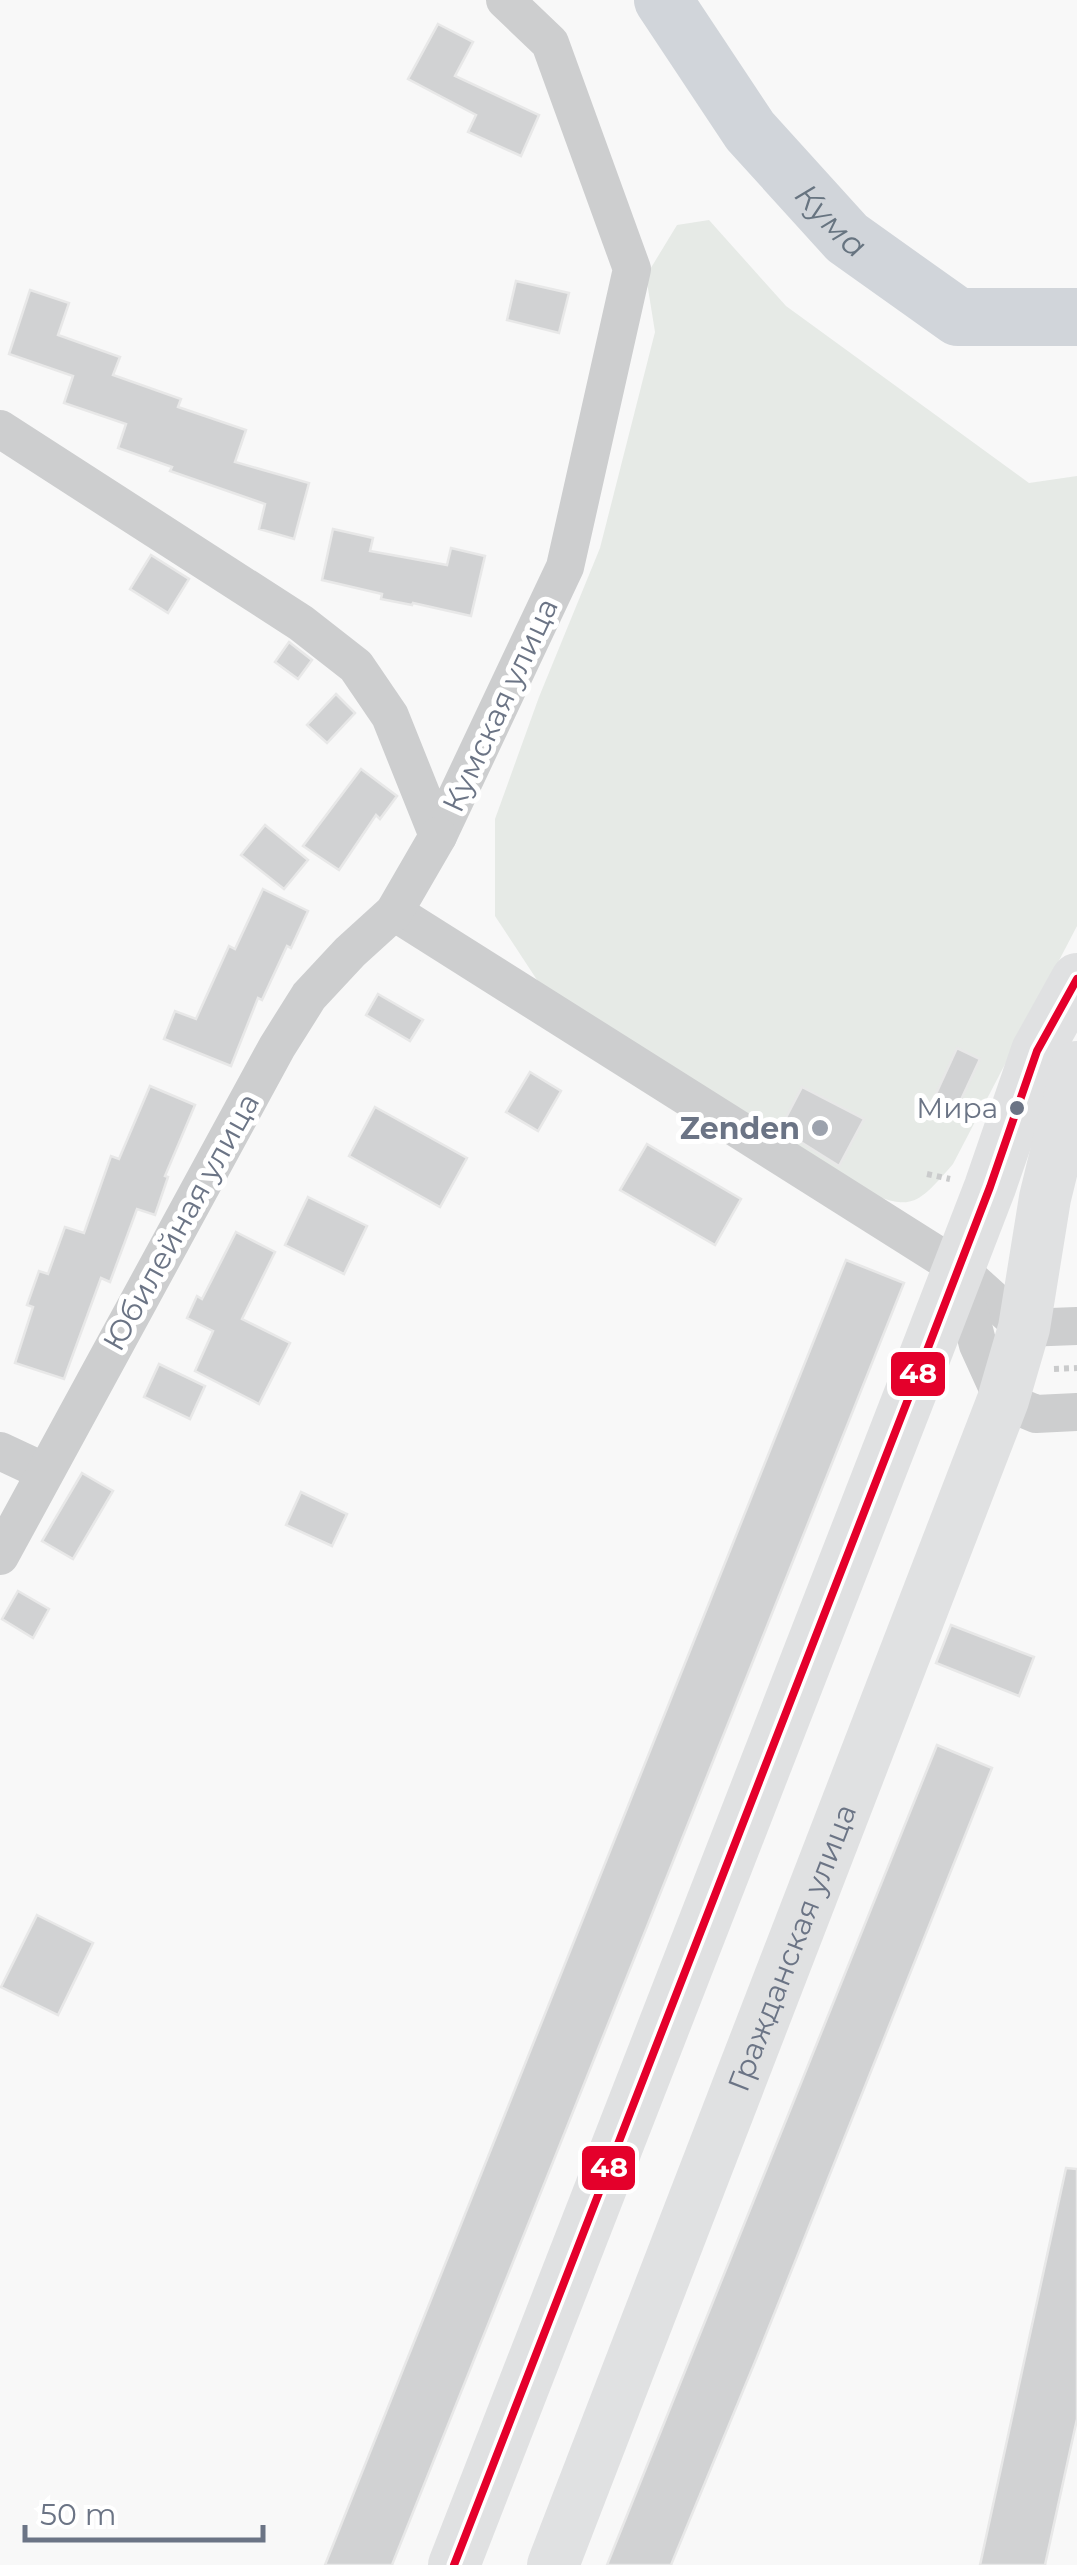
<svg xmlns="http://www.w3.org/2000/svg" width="1077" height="2565" viewBox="0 0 1077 2565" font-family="Montserrat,sans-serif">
<rect width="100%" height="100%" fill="#f8f8f8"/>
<path fill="#e6eae6" d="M709,220L786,306L1029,483L1077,476V926L953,1164C912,1212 910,1209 852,1187L541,986L495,916V819L539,697L600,548L655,332L646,276L677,225Z"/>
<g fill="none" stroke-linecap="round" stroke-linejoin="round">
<path stroke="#d1d5da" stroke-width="58" id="s1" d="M663,0L750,131L847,238L958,317H1077"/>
</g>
<g fill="#d1d2d3" stroke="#e8e8e8" stroke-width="2.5">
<path d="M438,24L473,42L455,76L539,115L521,156L468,132L476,115L408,79Z"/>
<path d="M516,281L569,293L559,333L507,320Z"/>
<path d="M30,290L69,303L58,335L120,357L113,375L181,399L178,407L246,430L235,462L309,483L294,539L259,529L265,504L170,471L172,467L118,448L126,424L64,403L73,376L9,354Z"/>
<path d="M333,529L373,538L370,551L447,565L451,548L485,556L471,616L413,603L412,605L381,599L382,594L322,580Z"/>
<path d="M151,555L189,579L168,613L130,589Z"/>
<path d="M289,642L312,660L298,679L275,662Z"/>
<path d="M336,694L355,713L327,743L307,725Z"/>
<path d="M361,769L397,796L380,819L376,815L339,870L303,846Z"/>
<path d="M265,825L308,860L284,889L241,855Z"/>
<path d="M263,889L308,911L291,948L287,946L262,1000L258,998L231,1066L164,1039L175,1011L196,1019L229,946L235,949Z"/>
<path d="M378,994L423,1020L410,1041L366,1015Z"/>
<path d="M957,1048L980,1059L952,1119L929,1109Z"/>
<path d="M530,1072L561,1091L538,1131L506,1112Z"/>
<path d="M150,1086L195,1105L165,1176L168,1177L155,1215L137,1209L110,1282L101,1278L64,1379L15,1363L33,1307L27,1305L39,1271L48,1274L65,1227L84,1233L111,1156L119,1159Z"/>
<path d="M802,1087L864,1119L839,1166L780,1129Z"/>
<path d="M375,1107L467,1158L440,1207L349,1156Z"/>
<path d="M647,1144L741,1199L715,1245L620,1190Z"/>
<path d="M308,1197L367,1226L344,1274L285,1245Z"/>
<path d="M236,1232L275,1252L242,1319L290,1343L259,1404L195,1371L213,1331L187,1318L197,1296L202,1299Z"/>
<path d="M846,1260L904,1283L392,2565H325Z"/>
<path d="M159,1364L205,1386L190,1419L144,1397Z"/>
<path d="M82,1473L113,1491L73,1559L42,1541Z"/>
<path d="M301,1492L347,1514L332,1546L286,1525Z"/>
<path d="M18,1591L49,1609L33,1638L2,1619Z"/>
<path d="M951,1625L1034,1657L1019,1696L936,1663Z"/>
<path d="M937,1745L992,1768L757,2357L671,2565H607Z"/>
<path d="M37,1915L93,1943L58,2015L1,1987Z"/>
<path d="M1066,2168L1077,2169V2419L1045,2565H980Z"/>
</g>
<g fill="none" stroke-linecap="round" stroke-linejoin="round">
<g stroke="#cacbcc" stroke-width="6" stroke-dasharray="5 5" stroke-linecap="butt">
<path d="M927,1174L950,1179"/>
<path d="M1054,1369L1077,1368"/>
</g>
<g stroke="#cdcecf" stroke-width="38">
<path d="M0,429L301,623L356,666L390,716L438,836L565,567L632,269L550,43L505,0"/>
<path d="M394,912L958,1268L1024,1328L1077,1326"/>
<path d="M958,1268L978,1345L1003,1400L1036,1414L1077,1412"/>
<path d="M0,1451L45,1472"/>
<path d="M0,1556L277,1047L309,996L350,952L394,912L438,836"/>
</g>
<g stroke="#e0e1e2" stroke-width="52">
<path d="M454,2565L914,1384L990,1187L1037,1051L1077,979"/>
<path id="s2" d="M553,2565L1003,1400L1024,1328L1045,1198L1077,1067"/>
</g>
<defs>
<path id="bus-1" d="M454,2565L914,1384L990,1187L1037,1051L1077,979"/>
</defs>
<use href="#bus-1" stroke="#fff" stroke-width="15"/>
<use href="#bus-1" stroke="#e4002b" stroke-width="8"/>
</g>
<circle fill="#6b7485" stroke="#fff" stroke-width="4" cx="1017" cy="1108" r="9"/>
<circle fill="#9ca2ad" stroke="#fff" stroke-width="4" cx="820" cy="1128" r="10"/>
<g text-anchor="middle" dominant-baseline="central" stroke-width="10" stroke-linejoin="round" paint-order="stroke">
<g font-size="28" fill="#6b7485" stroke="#fff" text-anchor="end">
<text x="998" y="1108">Мира</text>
</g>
<g font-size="30" fill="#6b7485" stroke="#fff">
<text transform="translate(500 705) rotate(-65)">Кумская улица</text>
<text transform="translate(181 1222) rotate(-61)">Юбилейная улица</text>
<text stroke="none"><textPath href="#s2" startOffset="662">Гражданская улица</textPath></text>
</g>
<g font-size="30" font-weight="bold" fill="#6b7485" stroke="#fff" text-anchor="end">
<text x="800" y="1128">Zenden</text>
</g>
<g font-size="32" font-style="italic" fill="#677480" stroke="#fff">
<text stroke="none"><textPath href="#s1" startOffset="278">Кума</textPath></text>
</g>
</g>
<g stroke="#fff" stroke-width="4">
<rect x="889" y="1350" width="58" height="48" rx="10" fill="#e4002b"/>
<rect x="580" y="2144" width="57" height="48" rx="10" fill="#e4002b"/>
</g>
<g font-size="28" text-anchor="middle" font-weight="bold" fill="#fff">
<text x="918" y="1383">48</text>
<text x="609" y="2177">48</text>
</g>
<path d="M25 2525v15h238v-15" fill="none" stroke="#6b7485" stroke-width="5"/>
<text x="40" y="2525" font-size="30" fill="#6b7485" stroke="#ffffff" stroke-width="8" paint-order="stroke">50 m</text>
</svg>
